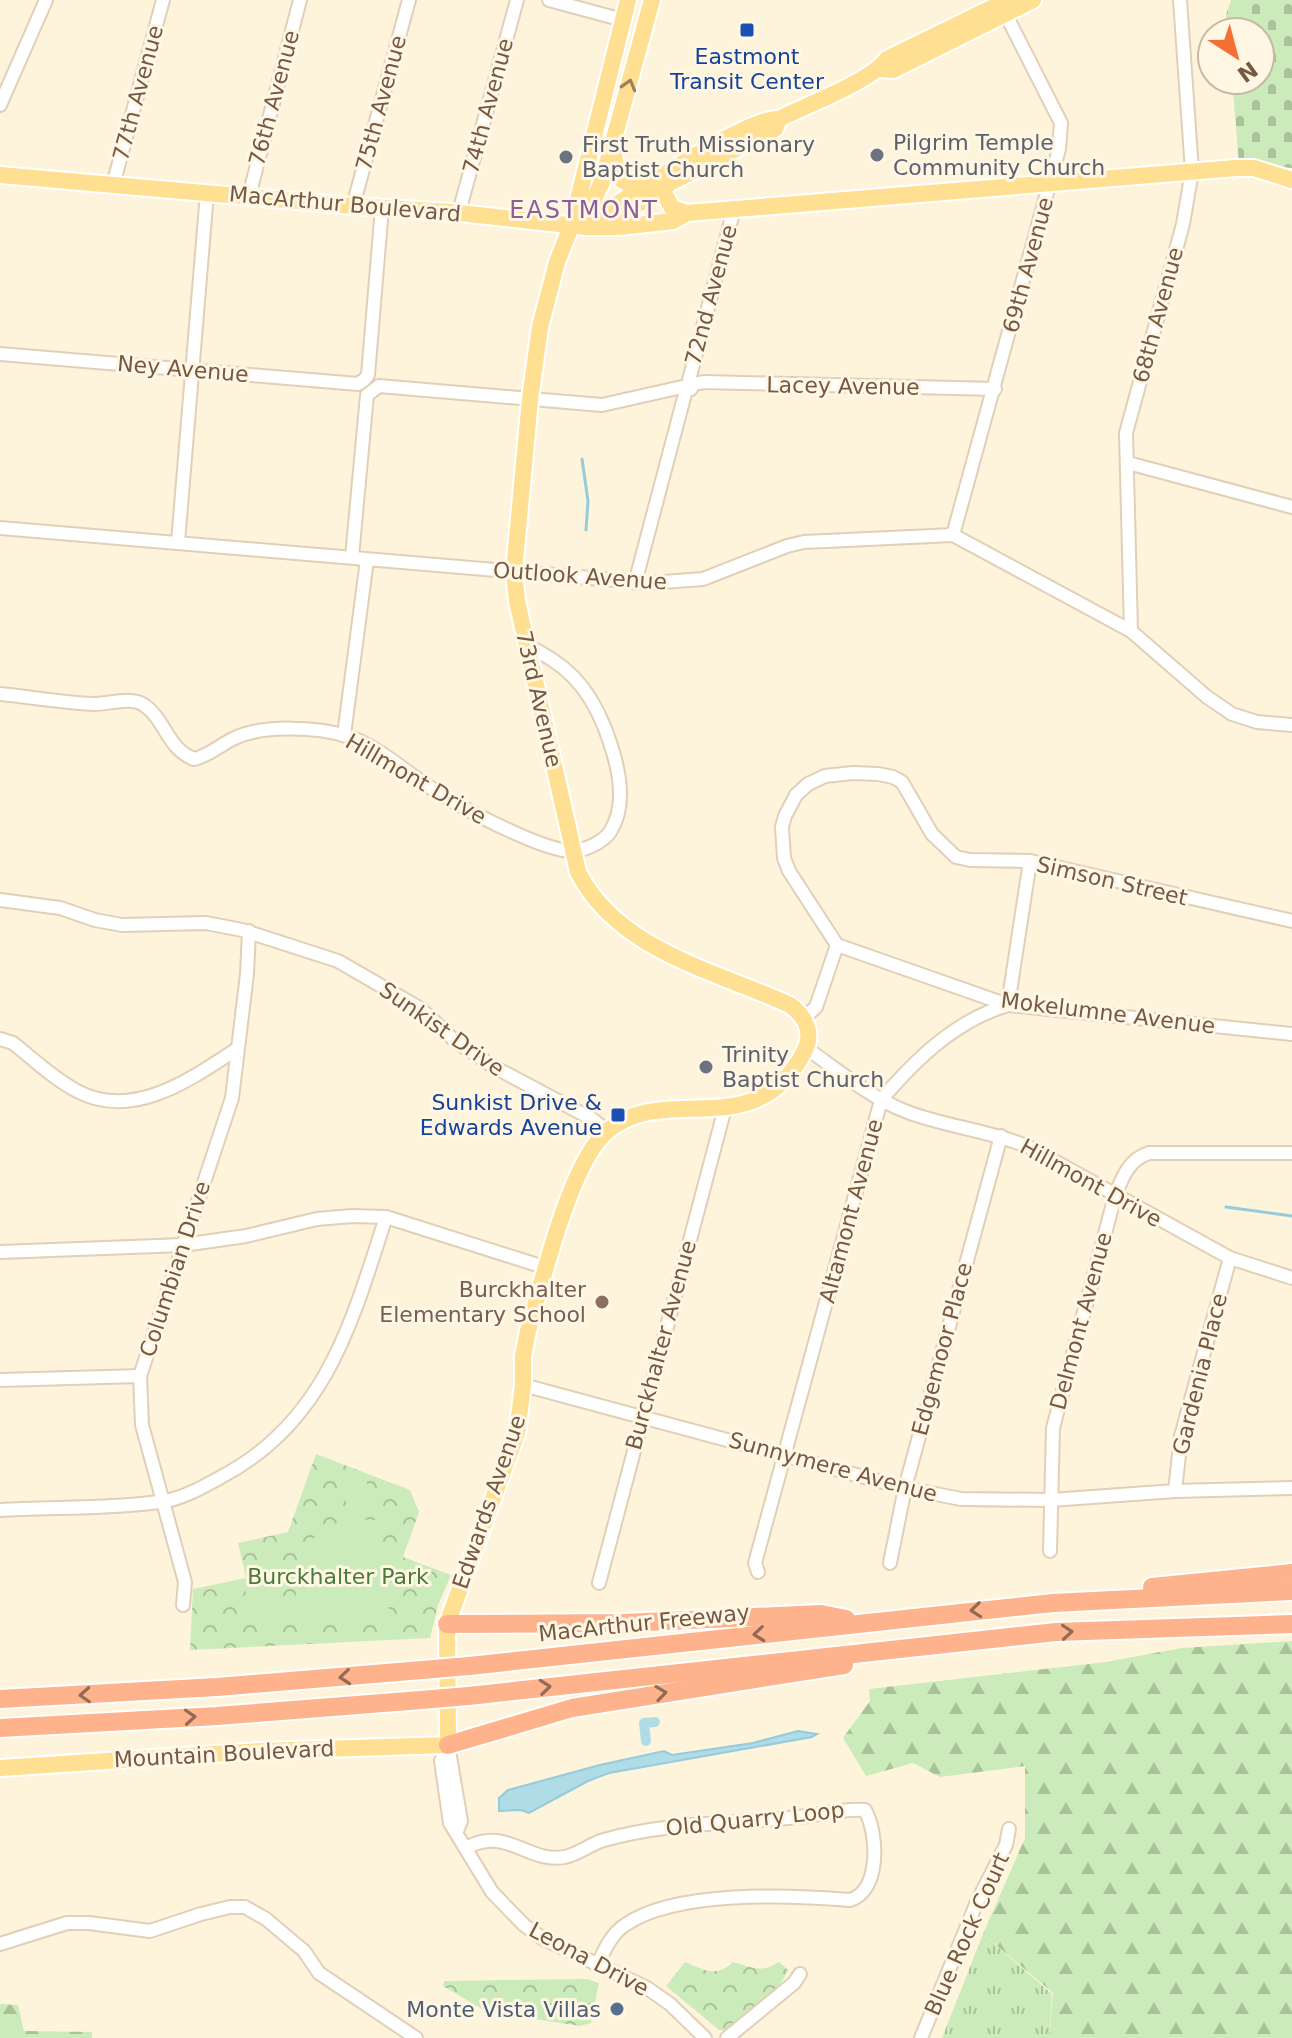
<svg xmlns="http://www.w3.org/2000/svg" width="1292" height="2038" viewBox="0 0 1292 2038" font-family="'DejaVu Sans',sans-serif">
<defs>
<pattern id="grass-tufts" width="24" height="20" patternUnits="userSpaceOnUse" patternTransform="scale(2)"><rect width="24" height="20" fill="#cbecba"/><path d="M3 7l-1-3M5 7V3M7 7l1-3M15 17l-1-3M17 17v-4M19 17l1-3" fill="none" stroke="#a9c299"/></pattern>
<pattern id="forest-firs" width="22" height="20" patternUnits="userSpaceOnUse" patternTransform="scale(2)"><rect width="22" height="20" fill="#cbecba"/><path d="M5 1l3.5 6h-7zM16 11l3.5 6h-7z" fill="#a9c299"/></pattern>
<pattern id="cemetery-stones" width="16" height="16" patternUnits="userSpaceOnUse" patternTransform="scale(2)"><rect width="16" height="16" fill="#cbecba"/><path d="M2 7V4a2 2 0 0 1 4 0v3zM10 15v-3a2 2 0 0 1 4 0v3z" fill="#a9c299"/></pattern>
<pattern id="park-crowns" width="20" height="18" patternUnits="userSpaceOnUse" patternTransform="scale(2)"><rect width="20" height="18" fill="#cbecba"/><path d="M2 6a3 3 0 1 1 6 0M12 15a3 3 0 1 1 6 0" fill="none" stroke="#a9c299"/></pattern>
</defs>
<rect width="100%" height="100%" fill="#fef4dc"/>
<path fill="url(#grass-tufts)" d="M983,1934L1052,1994L1049,2038H942Z"/>
<g fill="url(#forest-firs)">
<path d="M1292,1641V2038H1049L1053,1993L983,1934L1025,1838V1766L940,1777L913,1763L866,1776L843,1738L870,1701L869,1689L1106,1662L1182,1648Z"/>
<path d="M0,2004L18,2005L24,2031L92,2032V2038H0Z"/>
</g>
<path fill="url(#cemetery-stones)" d="M1231,0H1292V168L1239,164L1232,80H1260V32H1228L1226,15Z"/>
<g fill="url(#park-crowns)">
<path d="M316,1454L410,1490L419,1512L403,1557L451,1575L438,1605L430,1638L190,1650L193,1589L246,1578L238,1543L288,1532Z"/>
<path d="M685,1962C704,1970 716,1978 733,1962C754,1967 759,1974 779,1962L788,1970C778,1995 747,2013 725,2030H719L666,1986Z"/>
<path d="M587,1979L599,1983L591,2023L580,2026L485,2011L443,1986L444,1981Z"/>
</g>
<g fill="#cbecba">
<path d="M346,1482H367L368,1511L346,1512Z"/>
<path d="M350,1519L377,1520L390,1616L297,1621L295,1576L308,1545L324,1527Z"/>
<path d="M278,1583L279,1598L247,1602L245,1587Z"/>
<path d="M280,1603L282,1619L250,1623L248,1608Z"/>
</g>
<path fill="#b0dce8" stroke="#95cbdb" stroke-width="2" d="M798,1731L817,1734L812,1737L609,1773L588,1781L529,1813L521,1810L499,1811V1798L508,1790L600,1765L664,1751L672,1755L753,1743Z"/>
<g fill="none" stroke-linecap="round" stroke-linejoin="round">
<g stroke="#95cbdb" stroke-width="3">
<path d="M582,459L588,501L586,530"/>
<path d="M1226,1207L1292,1216"/>
</g>
<path stroke="#b0dce8" stroke-width="10" d="M646,1741L644,1723L655,1722"/>
<defs>
<g id="minor">
<path d="M549,0L623,20"/>
<path d="M0,105L46,0"/>
<path d="M113,185L163,0"/>
<path d="M249,196L300,0"/>
<path d="M353,206L409,0"/>
<path d="M459,212L517,0"/>
<path d="M0,354L358,384L364,380L368,375L382,208"/>
<path d="M692,384L705,382L995,389"/>
<path d="M691,389L692,384L689,380L734,209"/>
<path d="M1128,463L1292,507"/>
<path d="M0,528L650,583L703,579L787,546L804,542L953,535L1131,631L1207,697L1232,714L1257,722L1292,725"/>
<path d="M953,535L1059,149L1061,123L1002,7"/>
<path d="M178,542L207,193"/>
<path d="M352,557L367,395L379,386L602,405L682,387"/>
<path d="M635,583L686,390"/>
<path d="M1131,631L1126,433L1183,224L1192,171L1180,0"/>
<path d="M0,694C31,697 63,703 94,704C109,704 131,696 144,705C166,720 167,749 194,759C211,755 222,743 237,737C264,725 318,727 346,736C378,745 406,773 434,790C460,807 544,852 573,851C586,850 603,842 610,832C630,801 616,757 604,726C587,685 566,664 526,645"/>
<path d="M344,735L367,560"/>
<path d="M0,900L60,908L95,920L122,925L206,923L242,930L338,961L421,1009L455,1041L496,1068L592,1119L607,1131"/>
<path d="M837,945L1008,1005L1292,1034"/>
<path d="M804,1018L816,1007L837,945L789,871L784,858L782,827L785,816L796,795L808,784L825,776L853,773L878,774L893,777L902,782L932,834L956,857L970,860L1030,861L1292,921"/>
<path d="M0,1039L13,1043C33,1059 54,1079 77,1091C133,1121 191,1079 237,1049"/>
<path d="M806,1048C838,1070 869,1097 905,1111C945,1127 989,1130 1029,1147L1230,1258L1292,1278"/>
<path d="M0,1252L183,1245L246,1236L317,1219L352,1216L386,1217L547,1268"/>
<path d="M0,1380L140,1376"/>
<path d="M523,1385L905,1488L961,1499L1051,1500L1175,1491L1292,1488"/>
<path d="M1175,1491L1181,1436L1230,1258"/>
<path d="M0,1510C50,1507 110,1509 159,1502C180,1500 203,1487 221,1477C326,1422 352,1322 386,1217"/>
<path d="M1050,1551L1053,1428L1115,1196C1122,1178 1129,1159 1149,1153H1292"/>
<path d="M890,1563L905,1488L1001,1136"/>
<path d="M758,1572L755,1563L881,1100C916,1059 956,1020 1008,1005L1030,861"/>
<path d="M599,1583L725,1108"/>
<path d="M183,1605L185,1582L142,1425L140,1376L232,1098L247,974L249,931"/>
<path d="M448,1745L441,1761L450,1823L492,1892L524,1925L542,1938L647,1988L670,2004L705,2038"/>
<path d="M448,1745L461,1821L457,1831"/>
<path d="M466,1848C506,1825 528,1864 565,1857C579,1854 590,1844 604,1840C668,1822 732,1824 798,1817C820,1815 842,1808 865,1810C878,1833 881,1891 850,1900C791,1895 675,1890 625,1925C611,1934 604,1951 597,1966"/>
<path d="M0,1944L67,1923H89L150,1931L201,1914L230,1907H245L266,1919L304,1951L319,1973L416,2038"/>
<path d="M727,2038L794,1983L800,1974"/>
<path d="M921,2038L977,1902L1006,1845L1009,1829"/>
</g>
<g id="major">
<path d="M879,69L893,70L1033,0"/>
<path d="M614,152C616,174 616,183 640,187"/>
<path d="M0,175L353,206L451,212L586,227H619L673,221L687,213L1236,168H1254L1292,180"/>
<path d="M666,185L664,193L672,208L687,213"/>
<path d="M579,217L591,205L602,182L652,0"/>
<path d="M574,223C587,218 602,213 614,206C643,188 751,116 779,119C806,105 870,82 887,59L1008,0"/>
<path d="M605,224L621,216L666,185L775,129L779,119"/>
<path d="M0,1768L261,1751L448,1745L447,1624L517,1433L523,1385V1356L528,1331C542,1282 570,1165 605,1133C664,1079 754,1148 804,1052C814,1034 806,1017 790,1005C716,971 618,951 578,872L517,601L514,572L530,399L540,327L557,262L572,224L628,0"/>
</g>
<g id="highway">
<path d="M1152,1587L1292,1573"/>
<path d="M447,1624L624,1623L821,1614L846,1619"/>
<path d="M469,1666L1053,1603L1292,1591"/>
<path d="M468,1696L1056,1632L1292,1624"/>
<path d="M0,1699L217,1687L422,1670"/>
<path d="M0,1728L217,1716L421,1700"/>
<path d="M448,1745L572,1708L844,1665"/>
</g>
</defs>
<use href="#minor" stroke="#e2cfb8" stroke-width="16"/>
<use href="#major" stroke="#fff" stroke-width="20"/>
<use href="#highway" stroke="#fff" stroke-width="22"/>
<use href="#minor" stroke="#fff" stroke-width="12"/>
<use href="#major" stroke="#ffdf92" stroke-width="16"/>
<use href="#highway" stroke="#ffb38d" stroke-width="18"/>
<defs>
<g id="highway-bridge">
<path d="M422,1670L469,1666"/>
<path d="M421,1700L468,1696"/>
</g>
</defs>
<use href="#highway-bridge" stroke="#fff" stroke-width="22" stroke-linecap="butt"/>
<use href="#highway-bridge" stroke="#ffb38d" stroke-width="18"/>
</g>
<defs><path id="oneway-chevron" d="M-2-3.5L2.5 0L-2 3.5" fill="none" stroke-width="1.6" stroke-linecap="round" stroke-linejoin="round" transform="scale(2)"/></defs>
<use stroke="#9e815b" href="#oneway-chevron" transform="translate(629 85) rotate(-74)"/>
<g stroke="#916b53">
<use href="#oneway-chevron" transform="translate(976 1610) rotate(174)"/>
<use href="#oneway-chevron" transform="translate(1067 1632) rotate(-4)"/>
<use href="#oneway-chevron" transform="translate(759 1634) rotate(174)"/>
<use href="#oneway-chevron" transform="translate(345 1677) rotate(175)"/>
<use href="#oneway-chevron" transform="translate(545 1687) rotate(-6)"/>
<use href="#oneway-chevron" transform="translate(661 1693) rotate(-8)"/>
<use href="#oneway-chevron" transform="translate(85 1695) rotate(177)"/>
<use href="#oneway-chevron" transform="translate(190 1717) rotate(-4)"/>
</g>
<g fill="#1a4fb4" stroke="#fff7e4" stroke-width="3">
<rect x="739" y="22" width="16" height="16" rx="4"/>
<rect x="610" y="1107" width="16" height="16" rx="4"/>
</g>
<g fill="#6b7280" stroke="#fff7e4" stroke-width="3">
<circle cx="877" cy="155" r="8"/>
<circle cx="566" cy="157" r="8"/>
<circle cx="706" cy="1067" r="8"/>
</g>
<circle fill="#8d6e63" stroke="#fff7e4" stroke-width="3" cx="602" cy="1302" r="8"/>
<circle fill="#5c6f8a" stroke="#fff7e4" stroke-width="3" cx="617" cy="2009" r="8"/>
<g text-anchor="middle" dominant-baseline="central" stroke-width="6" stroke-linejoin="round" paint-order="stroke">
<g font-size="22" fill="#164399" stroke="#fff7e4">
<text x="747" y="56">Eastmont<tspan x="747" dy="25">Transit Center</tspan></text>
<text x="602" y="1102" text-anchor="end">Sunkist Drive &amp;<tspan x="602" dy="25">Edwards Avenue</tspan></text>
</g>
<g font-size="22" fill="#755944" stroke="#fff7e4">
<text transform="translate(138 93) rotate(-75)">77th Avenue</text>
<text transform="translate(274 98) rotate(-75)">76th Avenue</text>
<text transform="translate(381 103) rotate(-75)">75th Avenue</text>
<text transform="translate(488 106) rotate(-75)">74th Avenue</text>
<text transform="translate(345 204) rotate(5)">MacArthur Boulevard</text>
<text transform="translate(1028 265) rotate(-75)">69th Avenue</text>
<text transform="translate(711 295) rotate(-75)">72nd Avenue</text>
<text transform="translate(1158 315) rotate(-75)">68th Avenue</text>
<text transform="translate(183 369) rotate(5)">Ney Avenue</text>
<text transform="translate(843 386) rotate(1)">Lacey Avenue</text>
<text transform="translate(580 576) rotate(4)">Outlook Avenue</text>
<text transform="translate(539 699) rotate(77)">73rd Avenue</text>
<text transform="translate(416 779) rotate(30)">Hillmont Drive</text>
<text transform="translate(1112 881) rotate(13)">Simson Street</text>
<text transform="translate(1108 1013) rotate(7)">Mokelumne Avenue</text>
<text transform="translate(442 1029) rotate(35)">Sunkist Drive</text>
<text transform="translate(1091 1183) rotate(29)">Hillmont Drive</text>
<text transform="translate(851 1211) rotate(-75)">Altamont Avenue</text>
<text transform="translate(175 1269) rotate(-72)">Columbian Drive</text>
<text transform="translate(1081 1321) rotate(-75)">Delmont Avenue</text>
<text transform="translate(661 1345) rotate(-75)">Burckhalter Avenue</text>
<text transform="translate(942 1349) rotate(-75)">Edgemoor Place</text>
<text transform="translate(1200 1374) rotate(-76)">Gardenia Place</text>
<text transform="translate(833 1467) rotate(15)">Sunnymere Avenue</text>
<text transform="translate(489 1502) rotate(-71)">Edwards Avenue</text>
<text transform="translate(644 1623) rotate(-6)">MacArthur Freeway</text>
<text transform="translate(224 1754) rotate(-3)">Mountain Boulevard</text>
<text transform="translate(755 1819) rotate(-6)">Old Quarry Loop</text>
<text transform="translate(967 1934) rotate(-66)">Blue Rock Court</text>
<text transform="translate(589 1959) rotate(28)">Leona Drive</text>
</g>
<g font-size="22" fill="#5b616d" stroke="#fff7e4" text-anchor="start">
<text x="893" y="142">Pilgrim Temple<tspan x="893" dy="25">Community Church</tspan></text>
<text x="582" y="144">First Truth Missionary<tspan x="582" dy="25">Baptist Church</tspan></text>
<text x="722" y="1054">Trinity<tspan x="722" dy="25">Baptist Church</tspan></text>
</g>
<g font-size="22" fill="#785e54" stroke="#fff7e4" text-anchor="end">
<text x="586" y="1289">Burckhalter<tspan x="586" dy="25">Elementary School</tspan></text>
</g>
<g font-size="22" fill="#497c3a" stroke="#fff7e4">
<text x="338" y="1576">Burckhalter Park</text>
</g>
<g font-size="22" fill="#4e5e75" stroke="#fff7e4" text-anchor="end">
<text x="601" y="2009">Monte Vista Villas</text>
</g>
<g font-size="24" letter-spacing="2" fill="#8a5e99" stroke="#fff7e4">
<text x="584" y="210">EASTMONT</text>
</g>
</g>
<g transform="translate(1236 56) rotate(144)"><circle r="38" fill="#fff7e4" stroke="#c8b8a4" stroke-width="2"/>
<path d="M0-6L14 30L0 20L-14 30Z" fill="#f46f36"/>
<text y="-12" font-size="22" font-weight="bold" text-anchor="middle" fill="#755944">N</text>
</g>
</svg>
